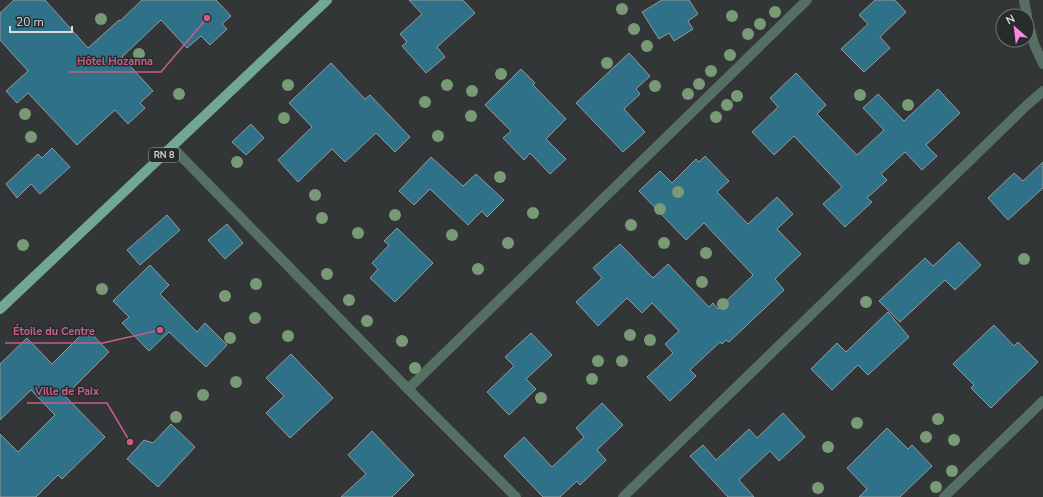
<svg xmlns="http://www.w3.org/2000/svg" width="1043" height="497" viewBox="0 0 1043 497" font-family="'Nunito Sans',sans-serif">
<rect width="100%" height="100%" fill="#323636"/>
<g fill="#2f7188" stroke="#969a9c">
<path d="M14,0H45L88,48L119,20L120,21L142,0H216L231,16L222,24L227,29L210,45L201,36L187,48L161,20L122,57L153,91L140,103L145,108L128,124L115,110L77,145L28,93L17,103L6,91L28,71L0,40V13Z"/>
<path d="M409,0H463L475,13L437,47L445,57L426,73L402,46L407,42L400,34L422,14Z"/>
<path d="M662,0H689L698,14L688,21L693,29L674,41L669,33L659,39L642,12Z"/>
<path d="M875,0H895L906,12L880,37L890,48L864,72L841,49L868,24L859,15Z"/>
<path d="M629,53L650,76L636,89L640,94L624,109L645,132L623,152L576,103Z"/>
<path d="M331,63L365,99L370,95L410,137L395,152L376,133L345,162L332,149L298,182L278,160L312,127L289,103Z"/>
<path d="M521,69L535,83L533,85L566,119L546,139L566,159L550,174L530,153L524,160L503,138L511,131L485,105Z"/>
<path d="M796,73L826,105L817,114L857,155L884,130L863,108L878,94L904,121L938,89L960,113L926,145L937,156L922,170L905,152L881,174L887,180L867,198L872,202L845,227L823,204L842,187L794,136L774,155L752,132L778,107L770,98Z"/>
<path d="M251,124L264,138L246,155L232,142Z"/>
<path d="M52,148L70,167L40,194L31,184L17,198L6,184L38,154L42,158Z"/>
<path d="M705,156L729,181L717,192L748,224L777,197L793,214L777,229L801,254L775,279L784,290L729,342L726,340L722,344L720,342L690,370L696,376L670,401L647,377L673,353L665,344L679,331L652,303L642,313L627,298L598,326L576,302L602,278L593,268L620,244L653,278L668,264L709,307L713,303L718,309L753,275L704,223L686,240L639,191L660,171L672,183L696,159L699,162Z"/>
<path d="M431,157L463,186L476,174L504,200L487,217L482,211L468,225L430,189L414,205L399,191Z"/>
<path d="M1043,162V188L1008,220L988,198L1014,173L1023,181Z"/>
<path d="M167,215L180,230L140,265L127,250Z"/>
<path d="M227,224L243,243L225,259L208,240Z"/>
<path d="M397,228L433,263L395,302L370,278L378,269L372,263L389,245L384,241Z"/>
<path d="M959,242L981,265L955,290L945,280L900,322L879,301L925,258L933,266Z"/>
<path d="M150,265L169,285L160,294L197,332L205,323L227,345L206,367L169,332L149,351L122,323L129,317L113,301Z"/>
<path d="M888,312L909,337L868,375L858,365L832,390L811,369L837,343L846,352Z"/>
<path d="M994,325L1014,346L1018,342L1038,362L991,408L971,388L974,385L953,364Z"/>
<path d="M87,329L109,352L65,396L105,437L62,479L58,475L36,497H0V434L18,452L55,415L31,390L0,420V364L27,338L52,364Z"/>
<path d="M531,333L552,355L526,379L536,389L509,415L487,392L514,366L505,357Z"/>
<path d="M291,354L333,398L290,438L266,413L284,396L266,378Z"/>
<path d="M602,403L623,425L597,450L606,460L580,485L577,481L560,497H543L504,456L524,437L552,467L584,437L576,428Z"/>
<path d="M783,413L805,437L779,461L770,451L739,480L754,497H728L690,456L703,445L716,460L749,429L757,438Z"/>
<path d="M171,424L195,447L158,487L127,459L144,440L153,443Z"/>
<path d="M887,428L908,449L912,445L932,466L900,497H859L867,489L847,468Z"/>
<path d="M372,431L414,475L392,497H341L366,474L348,455Z"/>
</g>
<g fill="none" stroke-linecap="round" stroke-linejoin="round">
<g stroke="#556f65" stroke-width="10">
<path d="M1024,0L1027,16"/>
<path d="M1027,18L1034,44L1043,64"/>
<path d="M172,147L408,389L516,497"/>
<path d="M408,389L807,0"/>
<path d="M623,497L1026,106L1043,91"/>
<path d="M944,497L1043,401"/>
</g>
<path stroke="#71a793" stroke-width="10" d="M0,309L327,0"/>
</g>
<g fill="#799a76">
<circle cx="622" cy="9" r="6"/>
<circle cx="775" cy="12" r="6"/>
<circle cx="732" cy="16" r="6"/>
<circle cx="101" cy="19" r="6"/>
<circle cx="760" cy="24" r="6"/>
<circle cx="634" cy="29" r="6"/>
<circle cx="748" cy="34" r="6"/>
<circle cx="647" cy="46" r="6"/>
<circle cx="139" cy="54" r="6"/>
<circle cx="730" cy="55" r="6"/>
<circle cx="607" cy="63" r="6"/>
<circle cx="711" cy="71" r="6"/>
<circle cx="501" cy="74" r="6"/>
<circle cx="699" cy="84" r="6"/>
<circle cx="288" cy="85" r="6"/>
<circle cx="447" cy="85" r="6"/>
<circle cx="655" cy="86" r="6"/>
<circle cx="472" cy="91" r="6"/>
<circle cx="179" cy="94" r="6"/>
<circle cx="688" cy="94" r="6"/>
<circle cx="860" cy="95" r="6"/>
<circle cx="737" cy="96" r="6"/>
<circle cx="425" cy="102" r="6"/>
<circle cx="727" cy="105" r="6"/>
<circle cx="908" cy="105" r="6"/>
<circle cx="25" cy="114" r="6"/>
<circle cx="471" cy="116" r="6"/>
<circle cx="716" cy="117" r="6"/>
<circle cx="284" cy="118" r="6"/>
<circle cx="438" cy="136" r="6"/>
<circle cx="31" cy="137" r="6"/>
<circle cx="237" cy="162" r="6"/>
<circle cx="500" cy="177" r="6"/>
<circle cx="678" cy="192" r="6"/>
<circle cx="315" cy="195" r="6"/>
<circle cx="660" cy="209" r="6"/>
<circle cx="533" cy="213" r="6"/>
<circle cx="395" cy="215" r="6"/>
<circle cx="322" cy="218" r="6"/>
<circle cx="631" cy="225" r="6"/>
<circle cx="358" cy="233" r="6"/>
<circle cx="452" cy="235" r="6"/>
<circle cx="508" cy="243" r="6"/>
<circle cx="664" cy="243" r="6"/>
<circle cx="23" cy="245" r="6"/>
<circle cx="706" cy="253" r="6"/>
<circle cx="1024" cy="259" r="6"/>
<circle cx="478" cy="269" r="6"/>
<circle cx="327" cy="274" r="6"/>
<circle cx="702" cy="282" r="6"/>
<circle cx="256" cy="284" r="6"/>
<circle cx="102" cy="289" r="6"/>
<circle cx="225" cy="296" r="6"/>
<circle cx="349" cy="300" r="6"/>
<circle cx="866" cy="302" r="6"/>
<circle cx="723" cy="304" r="6"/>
<circle cx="255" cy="318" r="6"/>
<circle cx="367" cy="321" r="6"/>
<circle cx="630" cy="335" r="6"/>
<circle cx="288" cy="336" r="6"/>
<circle cx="230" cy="338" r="6"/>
<circle cx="650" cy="340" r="6"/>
<circle cx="402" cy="341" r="6"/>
<circle cx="598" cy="361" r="6"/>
<circle cx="622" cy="361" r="6"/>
<circle cx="415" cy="368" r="6"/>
<circle cx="592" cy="379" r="6"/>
<circle cx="236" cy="382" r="6"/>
<circle cx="203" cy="395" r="6"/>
<circle cx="541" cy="398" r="6"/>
<circle cx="176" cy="417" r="6"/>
<circle cx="938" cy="419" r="6"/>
<circle cx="857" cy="423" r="6"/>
<circle cx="926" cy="437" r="6"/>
<circle cx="954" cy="440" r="6"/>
<circle cx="828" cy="447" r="6"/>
<circle cx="952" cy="471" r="6"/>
<circle cx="936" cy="487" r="6"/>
<circle cx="818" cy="488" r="6"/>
</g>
<g text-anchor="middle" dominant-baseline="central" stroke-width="3" stroke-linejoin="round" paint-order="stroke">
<rect fill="#282c2c" stroke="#a4a6a6" stroke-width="1" x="149" y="148" width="30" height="14" rx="3"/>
<g font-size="9" font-weight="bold" fill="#d9dbdb">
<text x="164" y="155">RN 8</text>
</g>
</g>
<path fill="none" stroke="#ca5c88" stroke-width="1.5" d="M207 18L161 72H69M160 330L103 343H5M130 442L107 403H27"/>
<g fill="#ca5c88" stroke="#282c2c" stroke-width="1.5">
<circle cx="207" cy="18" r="4"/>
<circle cx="160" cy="330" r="4"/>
<circle cx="130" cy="442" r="4"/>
</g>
<g font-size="11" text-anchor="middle" font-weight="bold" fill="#ca5c88" stroke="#282c2c" stroke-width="3" stroke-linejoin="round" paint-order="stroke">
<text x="115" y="65">Hôtel Hozanna</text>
<text x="54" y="335">Étoile du Centre</text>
<text x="67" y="395">Ville de Paix</text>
</g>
<g transform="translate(1015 28) rotate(332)"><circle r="19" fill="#282c2c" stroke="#6f7272"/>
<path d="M0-3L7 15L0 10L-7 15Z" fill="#fd86e2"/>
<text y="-6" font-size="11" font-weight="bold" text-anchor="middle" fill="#d9dbdb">N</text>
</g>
<path d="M10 26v6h62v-6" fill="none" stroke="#d9dbdb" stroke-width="2"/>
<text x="16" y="26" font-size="12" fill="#d9dbdb" stroke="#282c2c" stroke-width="3" paint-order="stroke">20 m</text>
</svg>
